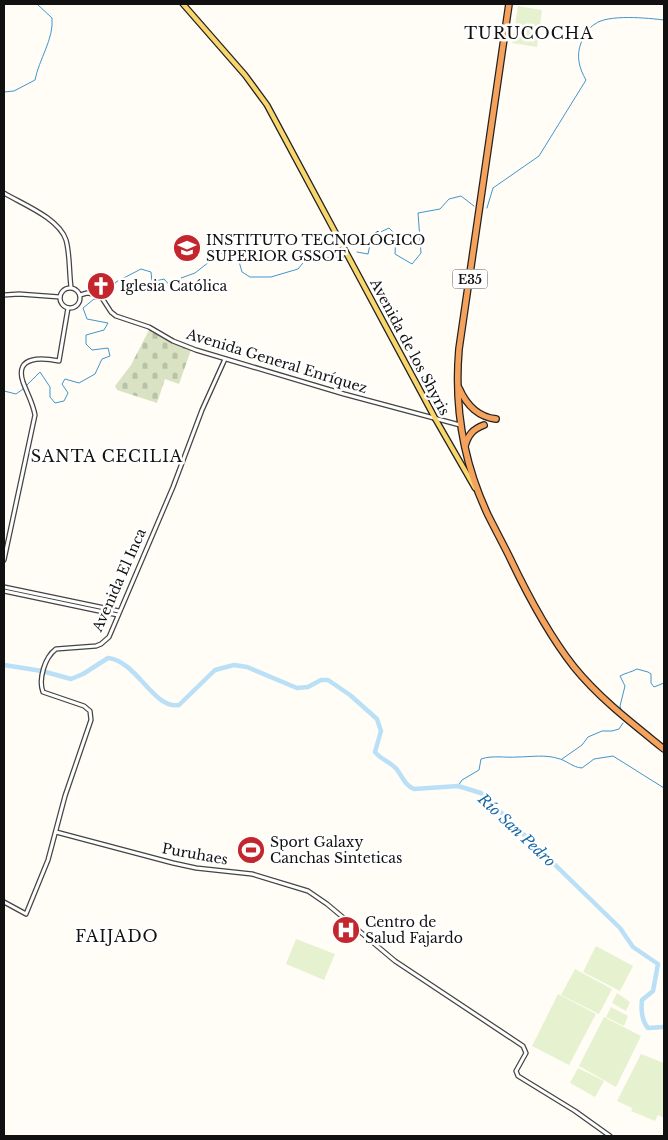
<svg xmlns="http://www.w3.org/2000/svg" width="668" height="1140" viewBox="0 0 668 1140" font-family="'Libre Baskerville',serif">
<defs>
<pattern id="cemetery-stones" width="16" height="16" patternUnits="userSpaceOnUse" patternTransform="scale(1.25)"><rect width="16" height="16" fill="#d9e3c4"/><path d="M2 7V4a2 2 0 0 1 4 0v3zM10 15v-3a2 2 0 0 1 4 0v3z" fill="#b9c2a7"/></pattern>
</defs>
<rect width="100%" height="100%" fill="#fffdf5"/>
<path fill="url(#cemetery-stones)" d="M149,330L191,350L179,384L165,379L157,403L117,390L115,386L131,365Z"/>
<g fill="#e6f2cf">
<path d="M518,6L542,10L537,47L512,43Z"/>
<path d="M296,939L335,954L324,980L286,964Z"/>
<path d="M596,946L633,966L620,991L583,972Z"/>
<path d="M575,969L612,989L599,1014L561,995Z"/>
<path d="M617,993L630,1002L626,1011L612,1003Z"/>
<path d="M558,994L596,1014L569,1065L532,1046Z"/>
<path d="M611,1007L628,1016L624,1026L606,1017Z"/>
<path d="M604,1017L641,1036L616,1087L579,1066Z"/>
<path d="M641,1054L664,1063V1118L658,1115L655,1121L631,1111L632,1108L617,1101Z"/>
<path d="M578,1068L604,1081L595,1097L570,1083Z"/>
</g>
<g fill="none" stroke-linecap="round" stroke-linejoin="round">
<g stroke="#3f96cf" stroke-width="1">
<path d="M4,92L14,91L35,80C39,59 54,39 52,18L37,4"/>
<path d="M487,208L493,188L539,156L586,80C579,68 576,56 581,43C584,36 588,28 595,24C608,14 648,18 664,20"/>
<path d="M357,252L368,254L372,236L389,228L396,235L395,254L412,264L421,253L418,213L440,209L449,199L461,196L474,206"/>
<path d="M26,386L40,372L50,387V397L55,403L64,401L68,393L62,384L65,379L79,383L95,374L102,359L110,356L108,348L92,350L86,344V335L104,330L108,323L87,319L83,308L94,299L103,300L116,282L141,269L151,272L152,282L164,279L173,289L178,290L181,278L195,273L219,254L226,252L238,258L242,272L250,277H271L298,269L307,258L344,257"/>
<path d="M4,391L16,394L23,389"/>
<path d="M621,710L620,706L625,686L620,676C625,673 632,672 637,669L648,672L651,674V683L654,687L664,683"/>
<path d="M562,759L582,745L588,737L602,731H612L619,729L623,723"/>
<path d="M458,786L462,780L479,770L481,759C493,755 505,758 517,757C532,757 545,754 560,759C569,762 572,767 582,768L594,759L613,756L664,788"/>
</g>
<path stroke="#b9e0f7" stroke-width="4.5" d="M4,665L42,671L71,679L83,674L108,658C137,661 154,710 179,705L215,670L234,665L247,667L297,688L308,687L321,680H328L350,695L377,719L381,731L375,752C381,760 393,763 398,771C403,778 405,785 414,789L458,786L481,793L620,928L633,947L658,964L653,991L642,1000C641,1009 642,1021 648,1028L664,1027"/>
<defs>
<g id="minor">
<path d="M4,193C22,204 59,218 66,240C70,254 69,272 71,287"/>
<circle cx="70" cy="298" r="10"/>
<path d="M4,295L19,294L60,297"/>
<path d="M80,295L87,293L100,295L111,312L116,316L149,327L173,341L196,350L344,394L460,425"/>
<path d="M4,560L35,415C33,403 27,393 23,382C14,355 43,358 59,361L68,308"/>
<path d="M4,587L119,611"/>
<path d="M4,591L118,615"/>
<path d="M56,832L173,863L196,868L252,874L308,891L327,904L395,961L523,1046L526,1053L516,1071L518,1076L575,1111L610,1136"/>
<path d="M4,902L26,914L48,860L65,796L91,720L90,711L84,706L43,692C38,679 45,657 56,649L96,646L101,644L109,637L173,487L202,410L225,359"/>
</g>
<path id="major" d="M183,4L245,75L267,105L436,420L475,488"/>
<g id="highway">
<path d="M509,4L459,349C454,407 463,462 488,515C495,529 502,542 509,556C527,594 548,634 574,667C600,699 633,724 664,749"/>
<path d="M459,388C466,404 478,417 496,419"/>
<path d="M465,446C468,435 473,429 484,425"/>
</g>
</defs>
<use href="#minor" stroke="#444" stroke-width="5.5"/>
<use href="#major" stroke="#222" stroke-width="7"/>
<use href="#highway" stroke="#222" stroke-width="8"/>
<use href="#minor" stroke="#fff" stroke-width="3"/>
<use href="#major" stroke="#f9d66b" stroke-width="4.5"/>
<use href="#highway" stroke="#f5a25d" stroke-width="5.5"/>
</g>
<defs>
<symbol id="university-disc" viewBox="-11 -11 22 22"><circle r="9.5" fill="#c4262e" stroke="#fff"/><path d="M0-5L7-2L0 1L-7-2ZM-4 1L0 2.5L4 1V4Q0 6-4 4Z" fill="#fff"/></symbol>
<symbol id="church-disc" viewBox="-11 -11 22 22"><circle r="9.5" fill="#c4262e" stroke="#fff"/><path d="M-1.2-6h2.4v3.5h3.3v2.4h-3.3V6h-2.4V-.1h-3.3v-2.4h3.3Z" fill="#fff"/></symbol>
<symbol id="stadium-disc" viewBox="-11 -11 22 22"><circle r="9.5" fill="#c4262e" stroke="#fff"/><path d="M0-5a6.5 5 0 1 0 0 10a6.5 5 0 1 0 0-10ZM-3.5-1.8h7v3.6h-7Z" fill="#fff"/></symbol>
<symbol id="hospital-disc" viewBox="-11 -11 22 22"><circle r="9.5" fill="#c4262e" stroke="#fff"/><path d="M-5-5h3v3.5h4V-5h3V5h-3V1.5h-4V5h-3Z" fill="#fff"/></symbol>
</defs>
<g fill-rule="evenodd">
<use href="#university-disc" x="171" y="232" width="32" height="32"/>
<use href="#church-disc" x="85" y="270" width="32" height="32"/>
<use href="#stadium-disc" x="235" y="834" width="32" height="32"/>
<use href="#hospital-disc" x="330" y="914" width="32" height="32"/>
</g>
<g text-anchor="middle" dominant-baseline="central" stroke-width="5" stroke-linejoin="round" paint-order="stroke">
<rect fill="#fff" stroke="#585858" stroke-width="1" x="452.5" y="269.5" width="35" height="19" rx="4"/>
<g font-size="12" font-weight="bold" fill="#111">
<text x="470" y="279">E35</text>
</g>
<g font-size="14" fill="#111" stroke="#fff" text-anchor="start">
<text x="206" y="240">INSTITUTO TECNOLÓGICO<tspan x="206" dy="16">SUPERIOR GSSOT</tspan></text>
<text x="120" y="286">Iglesia Católica</text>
<text x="270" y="842">Sport Galaxy<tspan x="270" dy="16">Canchas Sinteticas</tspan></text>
<text x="365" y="922">Centro de<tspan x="365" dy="16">Salud Fajardo</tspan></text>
</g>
<g font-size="14" fill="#111" stroke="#fff">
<text transform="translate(410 347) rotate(62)">Avenida de los Shyris</text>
<text transform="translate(277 361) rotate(17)">Avenida General Enríquez</text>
<text transform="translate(119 580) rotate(-66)">Avenida El Inca</text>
<text transform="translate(195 854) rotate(10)">Puruhaes</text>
</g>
<g font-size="15" font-style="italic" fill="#1768a6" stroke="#fff">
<text transform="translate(517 830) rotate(43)">Río San Pedro</text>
</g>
<g font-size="16" letter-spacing="1" fill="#111" stroke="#fff">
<text x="529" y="33">TURUCOCHA</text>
<text x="107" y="456">SANTA CECILIA</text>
<text x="117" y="936">FAIJADO</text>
</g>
</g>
<rect width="668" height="1140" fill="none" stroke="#111111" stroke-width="10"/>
</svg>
